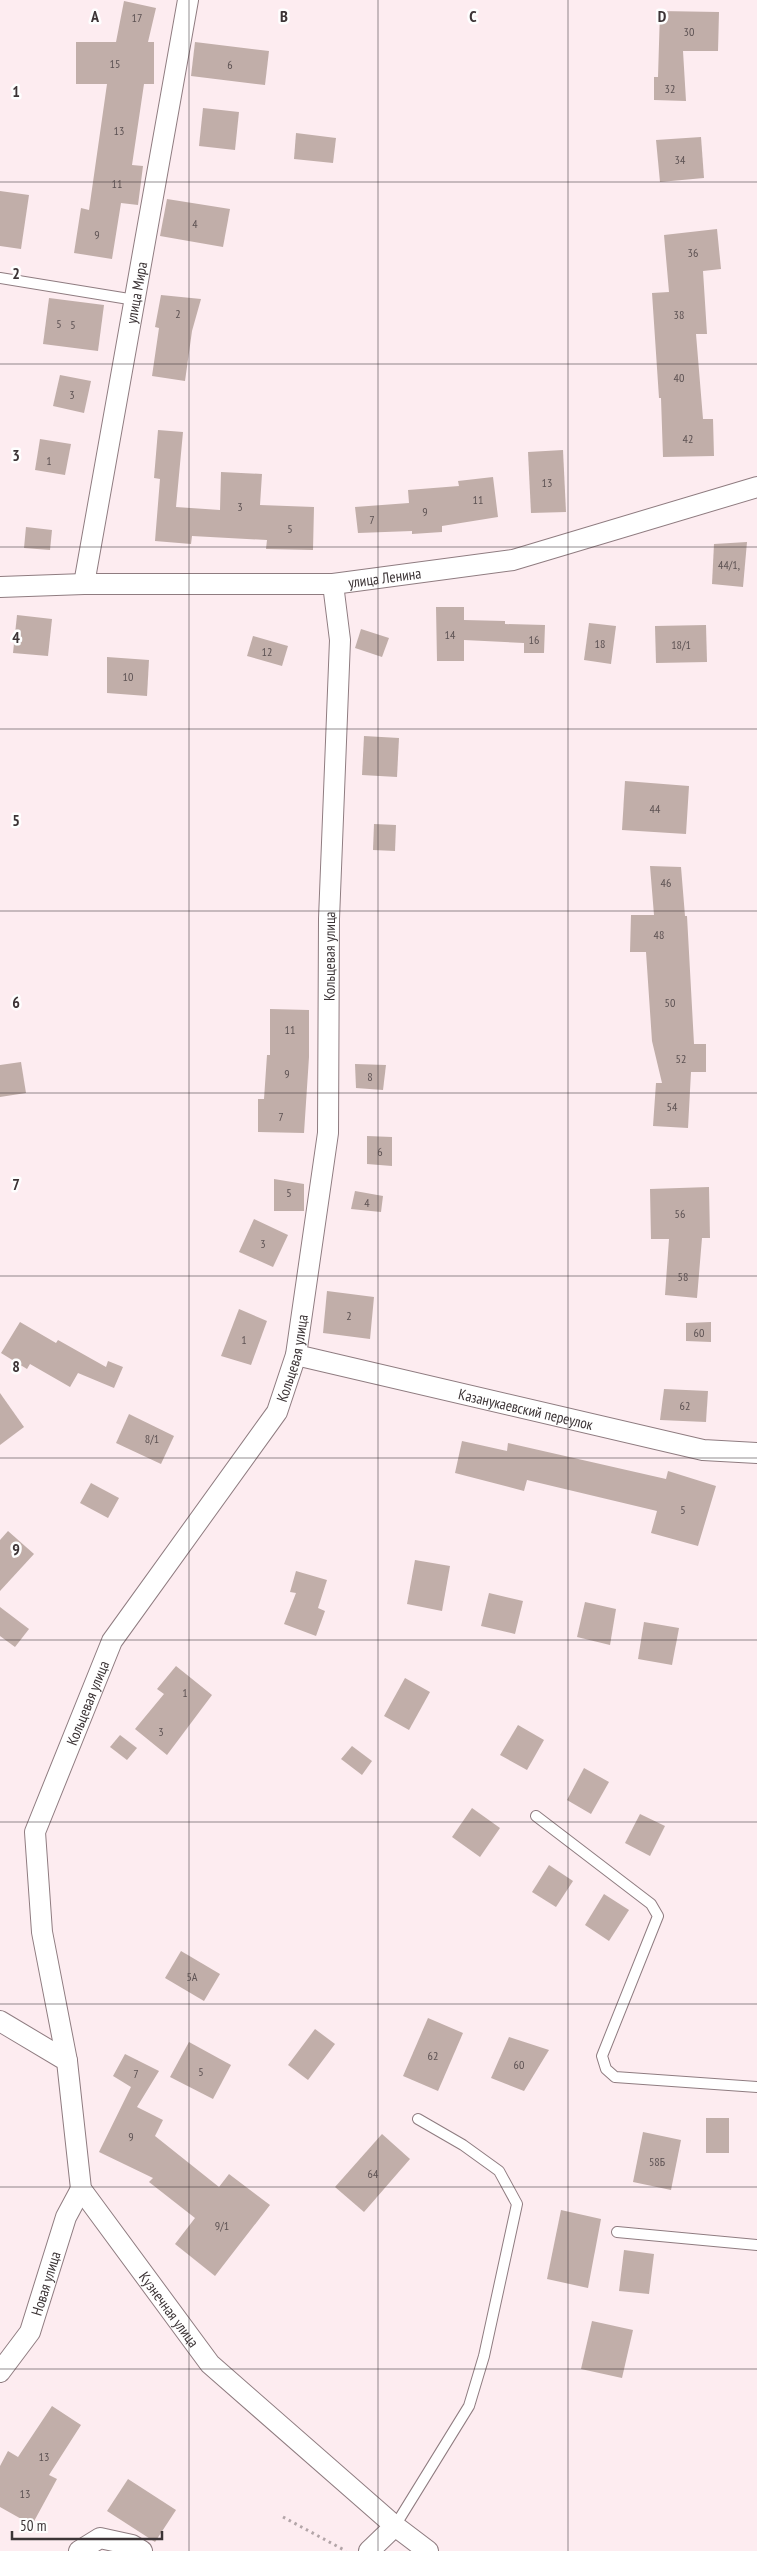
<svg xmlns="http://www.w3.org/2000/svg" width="757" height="2551" viewBox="0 0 757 2551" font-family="'PT Sans Narrow',sans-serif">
<rect width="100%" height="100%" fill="#fdecf0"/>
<g fill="#c1aea9">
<path d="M124,1L156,8L148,42H154V84H144L132,165L143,166L138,205L121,203L112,259L74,253L81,208L89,210L107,84H76V42H116Z"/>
<path d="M660,11L719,12L718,51H683L686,101L654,100V77H658Z"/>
<path d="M195,42L269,51L265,85L191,76Z"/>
<path d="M203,108L239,112L235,150L199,146Z"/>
<path d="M296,133L336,138L333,163L294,159Z"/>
<path d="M701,137L704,178L660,182L656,140Z"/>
<path d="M0,191L29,195L21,249L0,246Z"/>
<path d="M167,199L230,209L223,247L160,236Z"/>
<path d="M717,229L721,269L703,271L707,334H696L703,419H713L714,456L663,457L661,398H659L652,293L669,292L664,235Z"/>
<path d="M161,295L201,299L192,331L185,381L152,376L159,328L155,327Z"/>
<path d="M49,298L104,305L98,351L43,344Z"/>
<path d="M60,375L91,381L84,413L53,406Z"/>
<path d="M158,430L183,432L176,507L220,510L221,472L262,474L260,505L314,507L313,550L266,549L267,540L192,536L191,544L155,541L160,479L154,478Z"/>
<path d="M40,439L71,444L65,475L35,470Z"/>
<path d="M563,450L566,512L531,513L528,452Z"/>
<path d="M493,477L498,517L442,526V532L412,534V531L358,533L355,507L409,503L408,490L459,486L458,481Z"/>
<path d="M26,527L52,530L50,550L24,548Z"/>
<path d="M747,542L743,587L712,584L714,544Z"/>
<path d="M436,607H464V620L505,621V624L545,625L544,653H524V643L464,640V661H437Z"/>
<path d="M17,615L52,619L48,656L13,653Z"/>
<path d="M589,623L616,626L611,664L584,660Z"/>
<path d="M706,625L707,662L656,663L655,626Z"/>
<path d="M361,629L389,638L382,657L355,648Z"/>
<path d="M253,636L288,646L282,666L247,656Z"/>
<path d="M107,657L149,660L147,696L107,693Z"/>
<path d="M364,736L399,738L397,777L362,775Z"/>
<path d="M625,781L689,786L686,834L622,830Z"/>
<path d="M374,824L396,825L395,851L373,850Z"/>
<path d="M650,866L681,867L685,916H687L694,1044H706V1072H691L688,1128L653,1126L656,1083H662L652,1041L646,952H630L631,915H654Z"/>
<path d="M270,1009L309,1010V1057L304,1133L258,1132V1099H264L267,1055H270Z"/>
<path d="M21,1062L26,1093L0,1097V1065Z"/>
<path d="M355,1064L386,1065L383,1090L356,1088Z"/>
<path d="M367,1136L392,1137V1166L367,1164Z"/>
<path d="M274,1179L304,1184V1211H274Z"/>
<path d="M709,1187L710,1238H702L697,1298L665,1295L669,1239H651L650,1189Z"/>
<path d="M355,1191L383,1196L381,1212L351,1209Z"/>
<path d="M254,1219L288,1235L273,1267L239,1252Z"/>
<path d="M327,1291L374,1297L370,1339L323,1333Z"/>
<path d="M239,1309L267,1321L251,1365L221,1356Z"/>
<path d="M20,1322L56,1343L58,1340L106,1367L108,1361L123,1367L114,1388L78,1373L70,1387L30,1364L27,1369L1,1353Z"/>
<path d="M711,1322V1342L686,1341V1323Z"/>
<path d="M664,1389L708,1391L706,1422L660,1420Z"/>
<path d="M0,1393L24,1427L0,1445Z"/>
<path d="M129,1414L174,1436L161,1464L116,1443Z"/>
<path d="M462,1441L507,1451L508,1443L666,1479L668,1471L716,1486L698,1546L651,1533L657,1511L527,1480L524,1491L455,1473Z"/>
<path d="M91,1483L119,1498L108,1518L80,1503Z"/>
<path d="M8,1531L34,1554L0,1591V1540Z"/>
<path d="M415,1560L450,1566L442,1611L407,1604Z"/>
<path d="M296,1571L327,1580L318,1608L325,1611L316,1636L284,1624L296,1593L290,1592Z"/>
<path d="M489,1593L523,1601L515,1634L481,1626Z"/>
<path d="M585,1602L616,1609L610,1645L577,1637Z"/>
<path d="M0,1607L29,1629L15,1647L0,1636Z"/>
<path d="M644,1622L679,1628L672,1665L638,1659Z"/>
<path d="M176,1666L212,1695L167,1755L135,1729L164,1694L157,1689Z"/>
<path d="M405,1678L430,1692L409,1730L384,1716Z"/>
<path d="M518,1725L544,1740L527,1770L500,1755Z"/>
<path d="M120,1735L137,1748L127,1760L110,1747Z"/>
<path d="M352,1746L372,1761L362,1775L341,1759Z"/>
<path d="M584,1768L609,1782L591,1814L567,1800Z"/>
<path d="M472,1808L500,1828L480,1857L452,1837Z"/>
<path d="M640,1814L665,1826L650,1856L625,1843Z"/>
<path d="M549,1865L573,1881L556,1907L532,1892Z"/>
<path d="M604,1894L629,1910L609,1941L585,1925Z"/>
<path d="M181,1951L220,1974L204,2001L165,1978Z"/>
<path d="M428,2018L463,2033L438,2091L403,2076Z"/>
<path d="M315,2029L335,2044L308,2080L288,2065Z"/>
<path d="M509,2037L549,2050L524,2091L491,2078Z"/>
<path d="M189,2042L231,2065L213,2099L170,2077Z"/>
<path d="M125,2054L159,2071L137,2107L163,2120L155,2136L219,2187L229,2174L270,2205L215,2276L175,2244L195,2218L149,2182L153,2178L99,2152L131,2087L113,2076Z"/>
<rect x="706" y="2118" width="23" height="35"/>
<path d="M643,2132L681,2140L671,2190L633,2182Z"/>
<path d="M382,2134L410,2159L364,2212L335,2187Z"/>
<path d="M561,2210L601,2219L588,2288L547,2279Z"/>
<path d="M624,2250L654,2254L649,2294L619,2291Z"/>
<path d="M592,2321L633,2330L622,2378L581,2369Z"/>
<path d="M52,2406L81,2425L49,2475L57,2479L32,2525L0,2507V2466L8,2451L18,2457Z"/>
<path d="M128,2479L176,2510L155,2542L107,2511Z"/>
</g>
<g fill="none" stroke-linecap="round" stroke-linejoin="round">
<defs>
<g id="service">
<path d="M0,278L135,300"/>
<path d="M536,1816L651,1904L658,1916L602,2056L606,2069L615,2077L757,2087"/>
<path d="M617,2232L757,2245"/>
<path d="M395,2526L469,2406L484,2356L517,2204L499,2171L463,2145L418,2119"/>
</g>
<g id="minor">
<path id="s1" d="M84,584L188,0"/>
<path id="s2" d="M0,587L84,584H333L513,560L757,487"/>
<path id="s3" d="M296,1355L703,1450L757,1453"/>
<path id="s4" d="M0,2021L67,2061L81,2189L210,2364L395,2526L428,2551"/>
<path id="s5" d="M67,2061L42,1932L35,1832L112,1641L277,1412L296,1355L328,1133L329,919L340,640L333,584"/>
<path id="s6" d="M0,2372L30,2332L66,2217L81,2189"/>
<path d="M79,2551L100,2538L132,2545L142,2551"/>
<path d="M369,2551L395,2526"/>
</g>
</defs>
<use href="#service" stroke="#8f7c80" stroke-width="12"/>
<use href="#minor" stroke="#8f7c80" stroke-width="22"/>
<path stroke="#b3a5a8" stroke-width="3" stroke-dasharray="2.5 4" stroke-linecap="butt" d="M283,2517L346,2551"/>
<use href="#service" stroke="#fff" stroke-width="10"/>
<use href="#minor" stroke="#fff" stroke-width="20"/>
</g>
<path fill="none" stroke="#3c3436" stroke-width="1" stroke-opacity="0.55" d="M189,0V2551M378,0V2551M568,0V2551M0,182H757M0,364H757M0,547H757M0,729H757M0,911H757M0,1093H757M0,1276H757M0,1458H757M0,1640H757M0,1822H757M0,2004H757M0,2187H757M0,2369H757"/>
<g text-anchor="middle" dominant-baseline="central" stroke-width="5" stroke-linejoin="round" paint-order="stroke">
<g font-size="12" fill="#5d5253">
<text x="137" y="17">17</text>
<text x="689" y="31">30</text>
<text x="115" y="63">15</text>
<text x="230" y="64">6</text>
<text x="670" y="88">32</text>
<text x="119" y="130">13</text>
<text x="680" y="159">34</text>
<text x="117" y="183">11</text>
<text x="195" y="223">4</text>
<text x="97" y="234">9</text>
<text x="693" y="252">36</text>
<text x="178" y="313">2</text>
<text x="679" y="314">38</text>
<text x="59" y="323">5</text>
<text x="73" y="324">5</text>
<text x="679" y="377">40</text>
<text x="72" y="394">3</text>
<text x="688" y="438">42</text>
<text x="49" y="460">1</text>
<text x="547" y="482">13</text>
<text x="478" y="499">11</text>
<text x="240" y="506">3</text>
<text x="425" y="511">9</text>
<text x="372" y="519">7</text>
<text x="290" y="528">5</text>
<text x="729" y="564">44/1,</text>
<text x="450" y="634">14</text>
<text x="534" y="639">16</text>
<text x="600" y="643">18</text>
<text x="681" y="644">18/1</text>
<text x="267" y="651">12</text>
<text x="128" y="676">10</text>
<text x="655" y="808">44</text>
<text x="666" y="882">46</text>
<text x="659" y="934">48</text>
<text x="670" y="1002">50</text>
<text x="290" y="1029">11</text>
<text x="681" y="1058">52</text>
<text x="287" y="1073">9</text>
<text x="370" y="1076">8</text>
<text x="672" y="1106">54</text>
<text x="281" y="1116">7</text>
<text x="380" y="1151">6</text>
<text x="289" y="1192">5</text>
<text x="367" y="1202">4</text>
<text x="680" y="1213">56</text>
<text x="263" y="1243">3</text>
<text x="683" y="1276">58</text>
<text x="349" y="1315">2</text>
<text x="699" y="1332">60</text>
<text x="244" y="1339">1</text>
<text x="685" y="1405">62</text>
<text x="152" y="1438">8/1</text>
<text x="683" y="1509">5</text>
<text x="185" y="1692">1</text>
<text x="161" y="1731">3</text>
<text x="192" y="1976">5А</text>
<text x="433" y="2055">62</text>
<text x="519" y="2064">60</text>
<text x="201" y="2071">5</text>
<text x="136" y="2073">7</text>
<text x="131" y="2136">9</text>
<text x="657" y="2161">58Б</text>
<text x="373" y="2173">64</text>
<text x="222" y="2225">9/1</text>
<text x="44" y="2456">13</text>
<text x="25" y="2493">13</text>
</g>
<g font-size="15" fill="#3c3436" stroke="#fefefe">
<text stroke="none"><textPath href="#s1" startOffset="296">улица Мира</textPath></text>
<text stroke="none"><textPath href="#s2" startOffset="385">улица Ленина</textPath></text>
<text stroke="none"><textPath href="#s5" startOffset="1181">Кольцевая улица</textPath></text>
<text stroke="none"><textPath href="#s5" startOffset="776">Кольцевая улица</textPath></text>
<text stroke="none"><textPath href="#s3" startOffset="236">Казанукаевский переулок</textPath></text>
<text stroke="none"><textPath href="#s5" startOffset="371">Кольцевая улица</textPath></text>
<text stroke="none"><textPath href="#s6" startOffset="101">Новая улица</textPath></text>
<text stroke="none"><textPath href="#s4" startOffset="356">Кузнечная улица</textPath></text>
</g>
</g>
<g font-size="16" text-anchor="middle" font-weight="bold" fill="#3c3436" stroke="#fefefe" stroke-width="5" stroke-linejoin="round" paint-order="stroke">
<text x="95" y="22">A</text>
<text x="284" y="22">B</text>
<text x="473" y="22">C</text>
<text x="662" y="22">D</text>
<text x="16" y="97">1</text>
<text x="16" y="279">2</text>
<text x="16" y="461">3</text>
<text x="16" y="643">4</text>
<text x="16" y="826">5</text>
<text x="16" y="1008">6</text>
<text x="16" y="1190">7</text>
<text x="16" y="1372">8</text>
<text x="16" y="1555">9</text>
</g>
<path d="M12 2531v8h150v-8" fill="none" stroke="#3c3436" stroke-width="2.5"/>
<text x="20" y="2531" font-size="15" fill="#3c3436" stroke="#fefefe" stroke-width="4" paint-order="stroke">50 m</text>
</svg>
